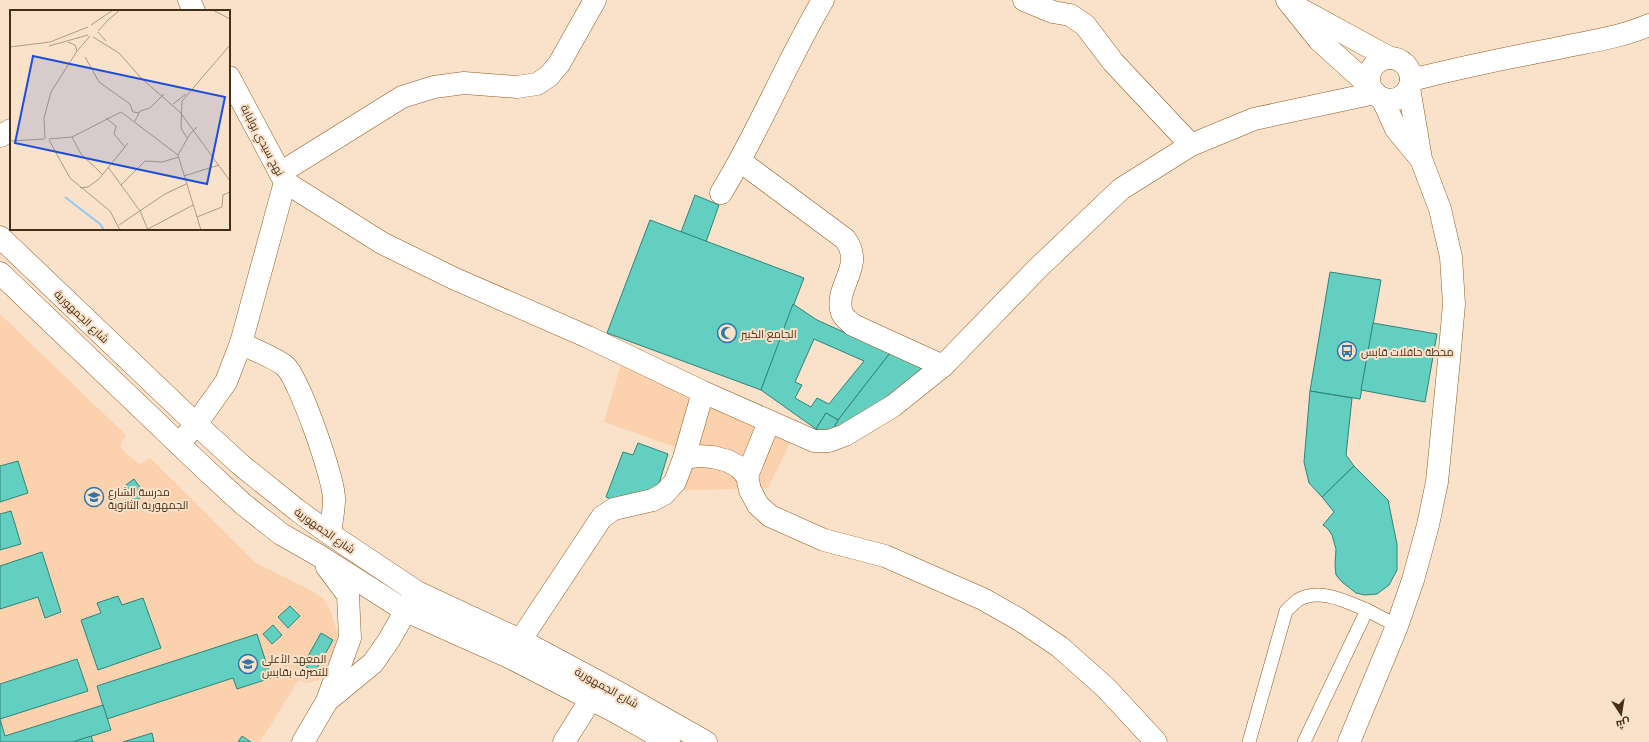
<svg xmlns="http://www.w3.org/2000/svg" width="1649" height="742" viewBox="0 0 1649 742" font-family="'Golos Text',Cairo,sans-serif">
<rect width="100%" height="100%" fill="#fae1ca"/>
<g fill="#fbd2ad">
<path d="M0,314L126,435L120,446L128,455L139,464L150,458L256,563L312,591L323,598L326,603L331,612L337,632V643L328,669L319,680L307,683L299,680L260,742H0Z"/>
<path d="M624,353L798,427L768,488L666,491L678,448L604,422Z"/>
</g>
<g fill="#63cfc1" stroke="#2f8379" fill-rule="evenodd">
<path d="M695,195L719,205L706,242L681,232Z"/>
<path d="M650,220L804,278L761,390L607,333Z"/>
<path d="M1330,272L1381,280L1360,399L1310,391Z"/>
<path d="M793,304L817,320L890,353L838,420L826,413L816,429L761,390ZM814,339L864,361L829,404L817,398L811,407L795,398L802,385L795,382Z"/>
<path d="M1373,323L1437,334L1425,402L1361,390Z"/>
<path d="M890,353L921,368L923,371L907,388L829,436L838,420Z"/>
<path d="M1310,391L1352,398L1346,455L1354,466L1322,497L1309,483L1304,462Z"/>
<path d="M826,413L838,420L829,436L816,429Z"/>
<path d="M638,443L668,454L657,490L616,501L606,497L623,452L633,455Z"/>
<path d="M18,461L28,493L0,502V466Z"/>
<path d="M1354,466L1388,500L1397,544V570L1389,585L1377,594L1365,595L1356,593L1342,582L1336,575L1335,565L1336,549L1332,535L1328,529L1323,525L1334,512L1322,497Z"/>
<path d="M134,479L145,494L135,502L123,487Z"/>
<path d="M11,511L21,544L0,550V514Z"/>
<path d="M42,552L61,612L45,618L38,597L0,609V566Z"/>
<path d="M118,596L122,605L143,598L161,648L98,670L81,620L101,613L97,603Z"/>
<path d="M290,606L300,616L288,628L278,617Z"/>
<path d="M273,625L282,635L272,644L263,634Z"/>
<path d="M321,633L333,640L315,672L303,665Z"/>
<path d="M257,634L271,678L237,689L233,678L107,719L97,686Z"/>
<path d="M77,659L88,691L0,719V684Z"/>
<path d="M103,705L111,730L73,742H0V719L5,736Z"/>
<path d="M152,733L154,742H123Z"/>
<path d="M91,736L93,742H73Z"/>
<path d="M242,736L251,742H238Z"/>
</g>
<g fill="none" stroke-linecap="round" stroke-linejoin="round">
<defs>
<g id="lane">
<path d="M1249,742L1286,611C1290,607 1294,603 1298,600C1319,587 1347,602 1367,610"/>
<path d="M1304,742L1367,610L1397,626"/>
</g>
<g id="street">
<path d="M189,0L194,11"/>
<path d="M1024,0L1053,12L1070,15L1085,25L1113,62L1191,145"/>
<path d="M229,77L285,182L382,243L453,278L588,337L703,392L814,441H829L845,435L893,406L943,366L1038,268L1121,189L1191,145L1254,119L1375,93"/>
<path d="M0,136L11,130"/>
<path d="M740,161L845,239C866,266 833,287 842,313C844,318 850,322 853,325L943,366"/>
<path d="M280,173L402,97L434,87L464,83L517,87L537,84L549,76L559,64L595,0"/>
<path d="M721,193C759,131 786,63 823,0"/>
<path d="M241,343C252,349 277,359 285,366C299,378 335,481 334,500C334,511 331,523 330,534"/>
<path d="M179,444L196,424L226,382L241,343L285,182"/>
<path d="M684,458L698,456L713,457L728,461L739,467L747,476L750,490L758,505L770,516L824,540L885,556L983,599L1020,620L1060,647L1106,688L1156,742"/>
<path d="M747,476L769,422"/>
<path d="M510,656L602,517L614,509L653,500L664,494L675,482L684,458L703,392"/>
<path d="M564,742L591,699"/>
</g>
<g id="secondary">
<path d="M1287,0L1319,40L1370,86"/>
<path d="M1300,9L1390,58"/>
<circle cx="1390" cy="79" r="21"/>
<path d="M1411,80C1459,68 1506,58 1554,49C1585,42 1620,38 1649,25"/>
<path d="M1382,98L1396,129L1420,158"/>
<path d="M0,237L196,424L241,465L297,510L330,534L417,592L520,640L621,694L706,742"/>
<path d="M0,273L204,468L243,504L281,534L318,555L406,611L509,657L612,710L669,742"/>
<path d="M328,700L373,663L389,640L413,598"/>
<path d="M303,742L327,701L350,638L348,595L327,567"/>
<path d="M1349,742L1397,626L1413,580L1428,525L1437,482L1449,360L1454,304L1451,257L1440,209L1421,159L1409,88"/>
</g>
</defs>
<use href="#lane" stroke="#935c20" stroke-width="14"/>
<use href="#street" stroke="#935c20" stroke-width="23"/>
<use href="#secondary" stroke="#935c20" stroke-width="23"/>
<use href="#lane" stroke="#fff" stroke-width="13"/>
<use href="#street" stroke="#fff" stroke-width="22"/>
<use href="#secondary" stroke="#fff" stroke-width="22"/>
</g>
<defs>
<symbol id="mosque-ring" viewBox="-11 -11 22 22"><circle r="9.5" fill="#fae1ca" stroke="#2f76aa" stroke-width="1.5"/><path d="M3.5-4.9A6 6 0 1 0 3.5 4.9A5 5 0 1 1 3.5-4.9Z" fill="#2f76aa"/></symbol>
<symbol id="bus-ring" viewBox="-11 -11 22 22"><circle r="9.5" fill="#fae1ca" stroke="#2f76aa" stroke-width="1.5"/><path d="M-5-6H5V4H4V6H2V4H-2V6H-4V4H-5ZM-3.5-4V0h7V-4ZM-3.5 1.2v1.5H-2V1.2ZM2 1.2v1.5H3.5V1.2Z" fill="#2f76aa"/></symbol>
<symbol id="school-ring" viewBox="-11 -11 22 22"><circle r="9.5" fill="#fae1ca" stroke="#2f76aa" stroke-width="1.5"/><path d="M0-5L7-2L0 1L-7-2ZM-4 1L0 2.5L4 1V4Q0 6-4 4Z" fill="#2f76aa"/></symbol>
<symbol id="university-ring" viewBox="-11 -11 22 22"><circle r="9.5" fill="#fae1ca" stroke="#2f76aa" stroke-width="1.5"/><path d="M0-5L7-2L0 1L-7-2ZM-4 1L0 2.5L4 1V4Q0 6-4 4Z" fill="#2f76aa"/></symbol>
</defs>
<g fill-rule="evenodd">
<use href="#mosque-ring" x="716" y="322" width="22" height="22"/>
<use href="#bus-ring" x="1336" y="340" width="22" height="22"/>
<use href="#school-ring" x="83" y="486" width="22" height="22"/>
<use href="#university-ring" x="237" y="653" width="22" height="22"/>
</g>
<g text-anchor="middle" dominant-baseline="central" stroke-width="4" stroke-linejoin="round" paint-order="stroke">
<g font-size="11" fill="#472f17" stroke="#fae1ca">
<text transform="translate(263 140) rotate(62)">نهج سيدي بولبابة</text>
<text transform="translate(82 316) rotate(44)">شارع الجمهورية</text>
<text transform="translate(325 530) rotate(35)">شارع الجمهورية</text>
<text transform="translate(607 687) rotate(29)">شارع الجمهورية</text>
</g>
<g font-size="11" fill="#472f17" stroke="#fae1ca" text-anchor="start">
<text x="741" y="333">الجامع الكبير</text>
<text x="1361" y="351">محطة حافلات قابس</text>
<text x="108" y="491">مدرسة الشارع<tspan x="108" dy="13">الجمهورية الثانوية</tspan></text>
<text x="262" y="658">المعهد الأعلى<tspan x="262" dy="13">للتصرف بقابس</tspan></text>
</g>
</g>
<g transform="translate(10 10)">
<rect width="220" height="220" fill="#fae1ca"/>
<path fill="none" stroke="#91c8f6" stroke-width="2" d="M55,187L90,214L94,220"/>
<path fill="none" stroke="#b29a82" stroke-width="1" d="M203,0L220,9M81,15L103,0M88,21L98,10L110,0M88,22L96,31M83,27L109,43L131,68L170,102L220,171M58,32L65,35L67,41M39,36L78,25M0,37L40,32L78,17M75,47L89,72L120,94L123,102L129,103M163,94L176,84M96,108L106,116L104,124L115,137M125,111L130,101L140,98L154,84M62,127L71,144L92,164M177,128L171,118L172,91L220,35M35,129L34,108L41,82L67,41L80,26M39,129L62,127L111,102L168,145M39,130L60,168L100,201L110,220M0,131L34,129M168,145L191,220M168,145L180,124L187,117M98,157L130,201L138,220M174,166L209,155M111,175L135,151L152,152L169,147M70,178L78,177L89,169L118,133M187,207L212,197L213,185L220,182M109,215L155,184L176,174M138,219L183,195"/>
<path fill="#1d4ed8" fill-opacity="0.15" stroke="#1d4ed8" stroke-width="2" d="M23,46L215,87L197,174L5,133Z"/>
<rect width="220" height="220" fill="none" stroke="#472f17" stroke-width="2"/>
</g>
<g transform="translate(1621 714) rotate(168)" stroke="#fae1ca" stroke-width="3" paint-order="stroke">
<path d="M0-3L7 15L0 10L-7 15Z" fill="#472f17"/>
<text y="-6" font-size="11" font-weight="bold" text-anchor="middle" fill="#472f17">ش</text>
</g>
</svg>
